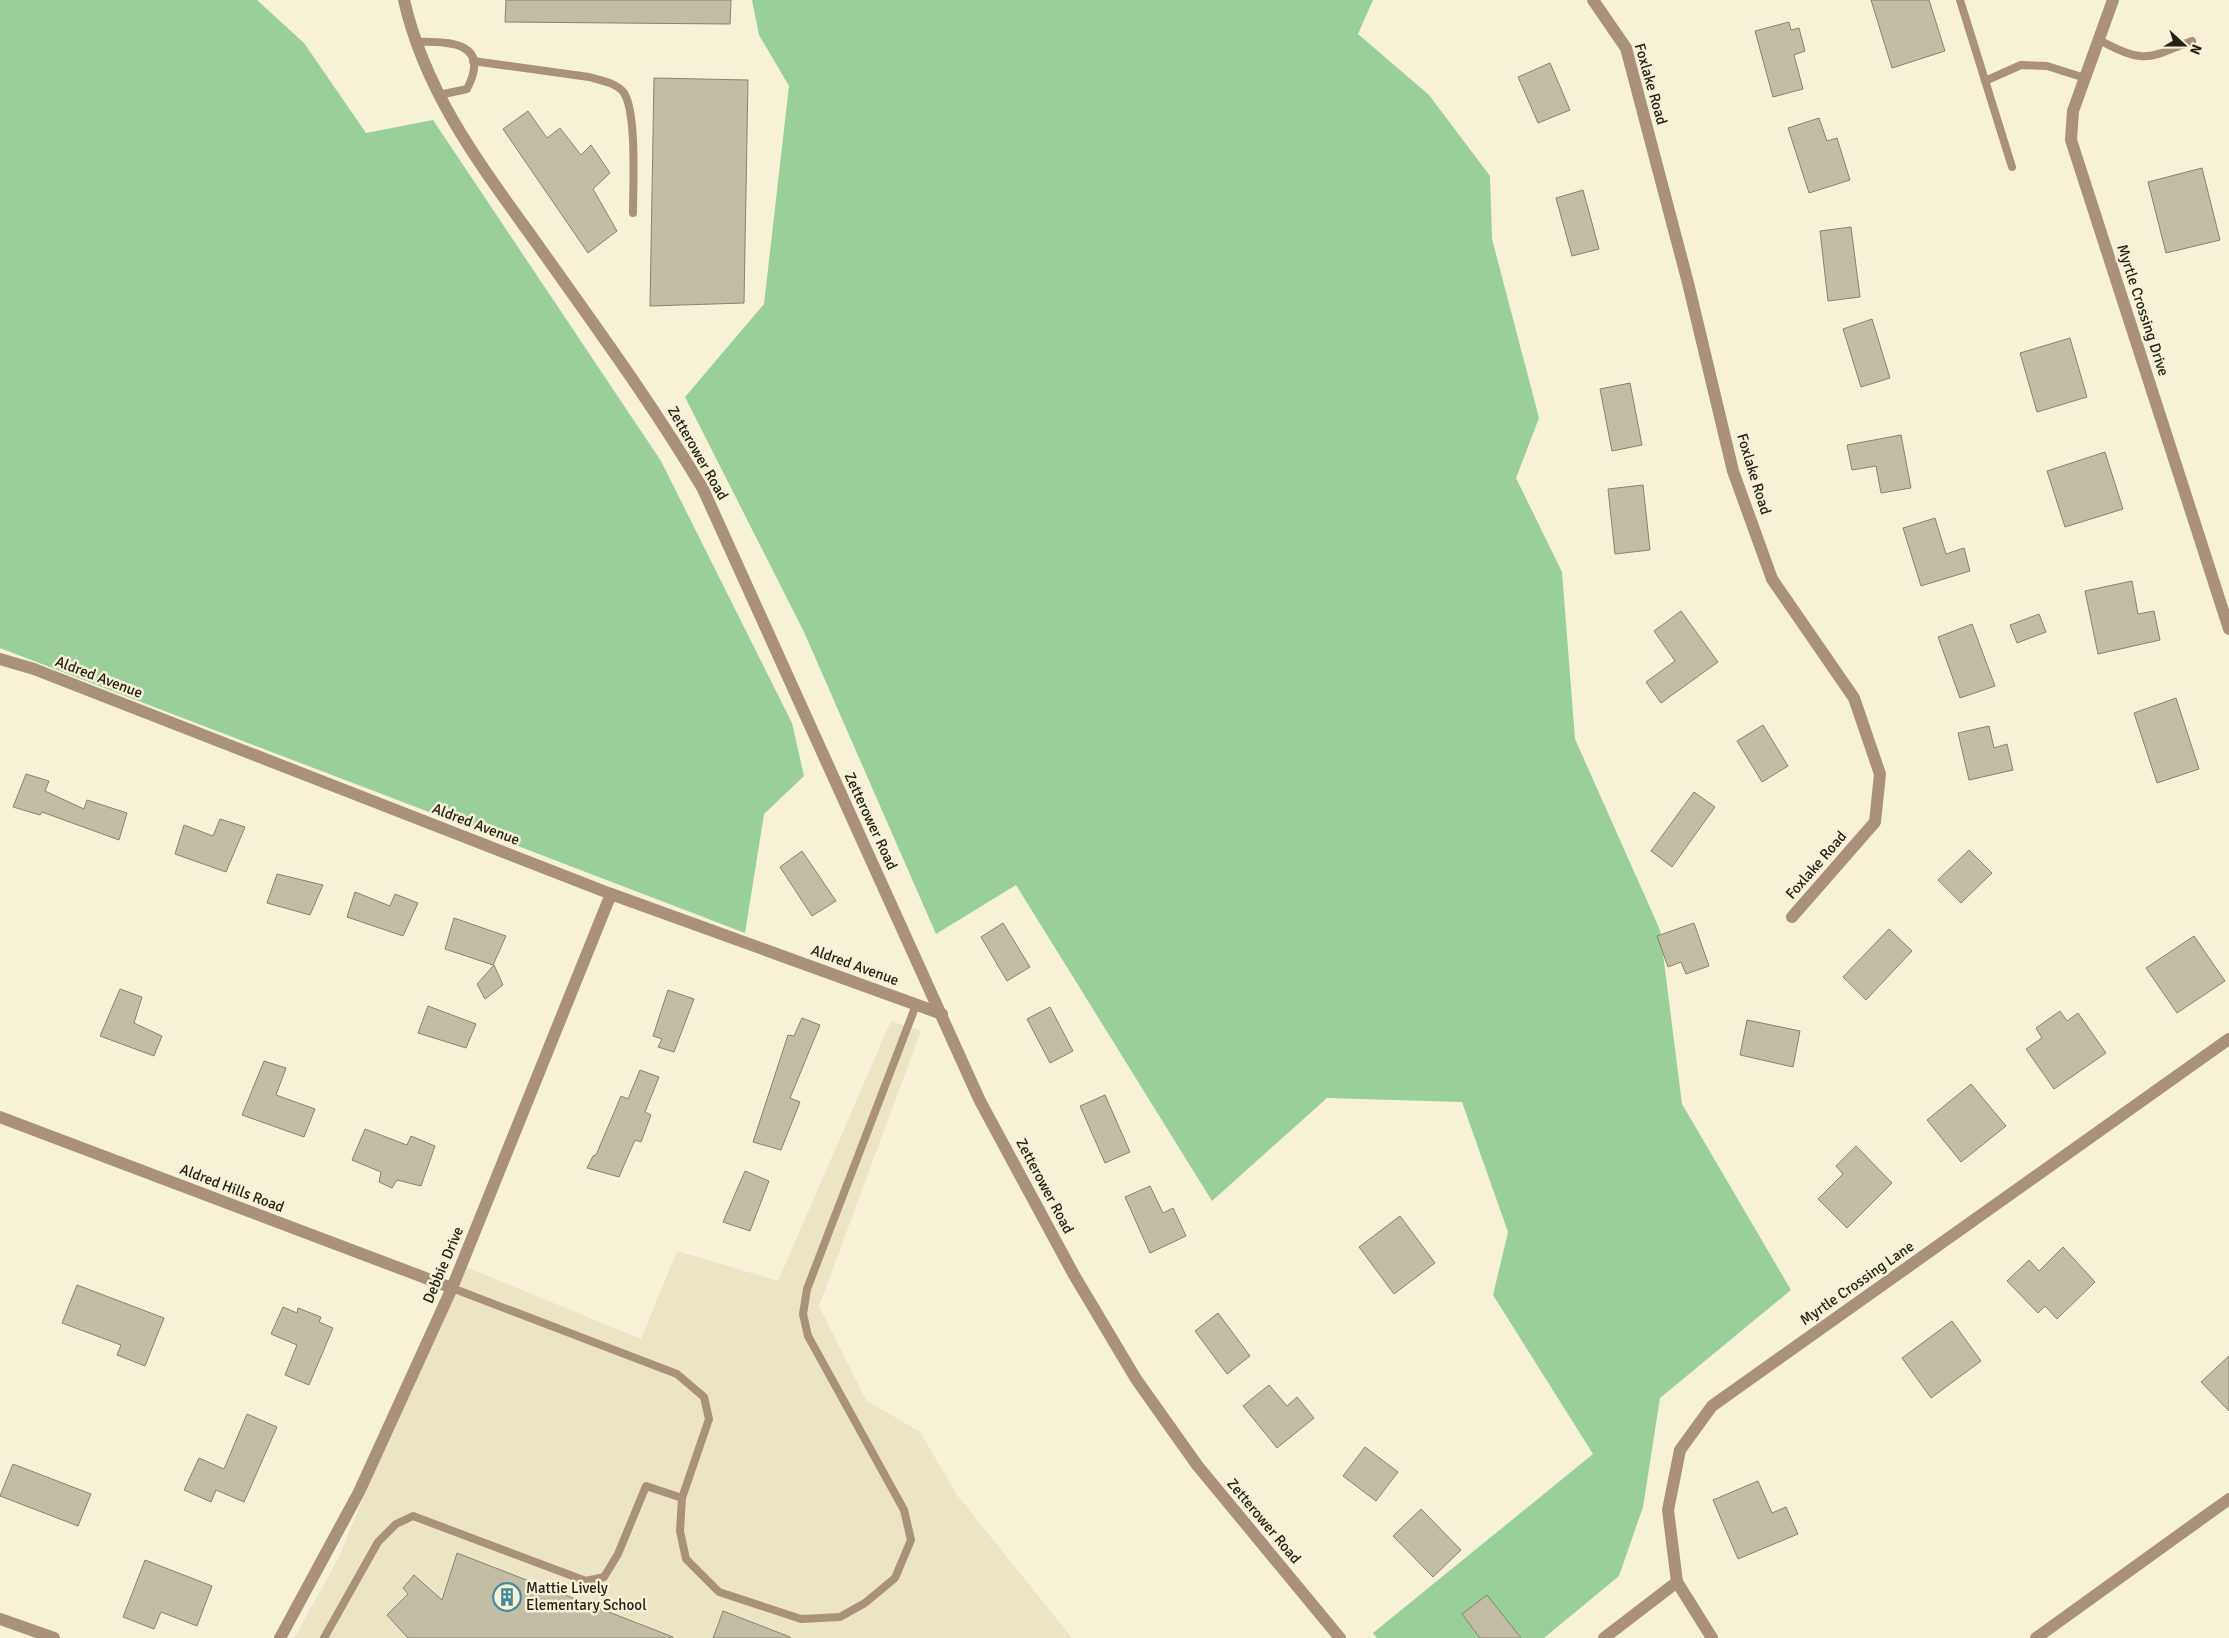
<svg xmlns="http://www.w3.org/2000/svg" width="2229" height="1638" viewBox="0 0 2229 1638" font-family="Signika,sans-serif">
<rect width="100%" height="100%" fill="#f6f1d7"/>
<path fill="#ece5c5" d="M891,1021L921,1031L819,1306L866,1400L920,1432L957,1495L1072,1638H294L338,1559L461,1265L641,1339L677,1251L778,1281Z"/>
<g fill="#99d099">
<path d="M0,0H257L304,43L366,133L433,120L661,461L792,723L804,776L764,814L745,933L0,648Z"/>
<path d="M752,0H1373L1358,34L1429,95L1490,176L1492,239L1539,418L1516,478L1562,572L1575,739L1660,930L1682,1104L1791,1290L1660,1398L1643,1507L1619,1576L1544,1638H1377L1373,1633L1593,1454L1493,1295L1508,1232L1462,1102L1327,1098L1212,1201L1016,885L936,934L804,632L685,397L764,304L789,86L759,35Z"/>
</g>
<g fill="#c2bda5" stroke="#88846d">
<path d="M506,0H731L730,24L505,22Z"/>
<path d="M1871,0H1929L1945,51L1892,68Z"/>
<path d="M1789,22L1791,30L1799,28L1805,51L1794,55L1803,89L1773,97L1755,31Z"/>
<path d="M1550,63L1570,110L1538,123L1518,77Z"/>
<path d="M654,78L748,80L744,303L650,306Z"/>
<path d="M528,111L547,138L560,128L581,155L591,145L610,173L593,189L617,231L588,253L503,129Z"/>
<path d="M1819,118L1827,141L1837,138L1850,180L1809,193L1788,128Z"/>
<path d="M2202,168L2220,240L2166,253L2148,182Z"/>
<path d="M1583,190L1599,249L1572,256L1556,198Z"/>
<path d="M1851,227L1860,297L1828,301L1820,231Z"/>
<path d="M1872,319L1890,378L1861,387L1843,329Z"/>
<path d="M2070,338L2087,397L2037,412L2020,353Z"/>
<path d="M1630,383L1642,445L1612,451L1600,389Z"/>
<path d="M1901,435L1911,488L1881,493L1876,466L1852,470L1847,445Z"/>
<path d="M2105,452L2123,509L2065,527L2047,471Z"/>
<path d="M1643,485L1650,550L1615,554L1608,489Z"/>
<path d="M1935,518L1946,554L1964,548L1970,571L1921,586L1903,528Z"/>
<path d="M2132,581L2138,614L2154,611L2160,640L2098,654L2085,591Z"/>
<path d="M1681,611L1718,662L1661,703L1646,682L1675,661L1654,631Z"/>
<path d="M2039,614L2046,632L2017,643L2010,625Z"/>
<path d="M1972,624L1995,686L1960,698L1938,637Z"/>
<path d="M2176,698L2199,769L2157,783L2134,713Z"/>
<path d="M1763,725L1788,766L1762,782L1737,741Z"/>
<path d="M1989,726L1994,748L2007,744L2013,770L1969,780L1958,733Z"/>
<path d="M26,774L49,781L45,791L84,809L87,800L127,813L119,840L42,812L40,815L13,807Z"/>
<path d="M1694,792L1715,807L1672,867L1651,851Z"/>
<path d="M220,819L245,827L226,872L175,854L184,825L213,836Z"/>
<path d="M1969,850L1992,873L1961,903L1938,880Z"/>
<path d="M802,851L836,901L812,916L780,867Z"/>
<path d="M277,874L323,885L310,915L267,903Z"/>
<path d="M355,892L390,906L395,894L418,903L403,936L347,917Z"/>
<path d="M454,918L506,936L493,965L445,949Z"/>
<path d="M1003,923L1030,967L1007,981L981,937Z"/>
<path d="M1694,923L1709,966L1686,974L1681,962L1668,967L1657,936Z"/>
<path d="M1889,929L1912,951L1866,1000L1843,977Z"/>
<path d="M2194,936L2225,981L2177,1013L2146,968Z"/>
<path d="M494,965L503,985L485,999L477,984Z"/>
<path d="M120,989L142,997L134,1023L162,1036L154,1056L100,1036Z"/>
<path d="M668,990L694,999L674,1052L658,1047L662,1039L653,1036Z"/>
<path d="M428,1006L476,1024L466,1048L418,1033Z"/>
<path d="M1050,1007L1073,1051L1050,1063L1027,1019Z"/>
<path d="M2060,1011L2067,1021L2078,1013L2106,1053L2054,1089L2026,1049L2042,1038L2036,1028Z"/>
<path d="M802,1018L820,1025L790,1098L800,1102L781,1150L753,1142L788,1035L794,1036Z"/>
<path d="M1747,1020L1800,1031L1793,1067L1740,1055Z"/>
<path d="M264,1061L286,1068L276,1095L315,1109L304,1137L242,1115Z"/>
<path d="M640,1070L659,1077L645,1112L651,1115L641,1142L635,1140L619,1177L587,1168L593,1156L596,1155L621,1096L628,1099Z"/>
<path d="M1971,1084L2006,1126L1961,1162L1927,1120Z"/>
<path d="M1105,1095L1130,1152L1105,1163L1080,1106Z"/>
<path d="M365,1129L407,1145L411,1136L435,1146L421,1186L397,1180L392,1188L379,1182L381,1172L352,1160Z"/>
<path d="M1856,1146L1892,1183L1847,1228L1818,1199L1843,1174L1836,1166Z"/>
<path d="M745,1171L769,1181L750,1231L723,1222Z"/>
<path d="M1150,1186L1163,1213L1173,1208L1186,1236L1150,1253L1125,1197Z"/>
<path d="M1400,1216L1435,1263L1394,1294L1359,1247Z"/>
<path d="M2063,1247L2095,1282L2057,1319L2045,1306L2038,1313L2007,1281L2029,1260L2039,1271Z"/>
<path d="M77,1285L164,1318L145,1366L117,1355L121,1345L62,1323Z"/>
<path d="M283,1307L297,1313L298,1308L321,1317L319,1322L333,1328L309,1385L285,1375L297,1345L271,1334Z"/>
<path d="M1218,1313L1250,1356L1227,1374L1195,1331Z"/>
<path d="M1952,1321L1981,1361L1931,1398L1902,1358Z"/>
<path d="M2229,1356V1411L2201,1382Z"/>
<path d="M1269,1385L1287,1406L1297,1397L1314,1418L1277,1448L1243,1406Z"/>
<path d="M247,1414L277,1427L244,1502L216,1490L211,1502L184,1490L199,1458L224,1469Z"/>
<path d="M1365,1447L1398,1472L1376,1501L1343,1476Z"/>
<path d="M13,1464L91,1494L78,1526L0,1496Z"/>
<path d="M1758,1481L1772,1513L1786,1507L1798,1534L1738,1559L1713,1500Z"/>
<path d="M1421,1509L1461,1550L1433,1577L1393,1536Z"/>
<path d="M457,1553L673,1637V1638H408L387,1615L408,1594L403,1588L414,1575L442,1600Z"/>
<path d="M145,1560L212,1586L197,1626L161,1612L154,1629L123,1617Z"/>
<path d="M1487,1595L1521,1638H1480L1462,1614Z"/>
<path d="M723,1611L790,1637V1638H713Z"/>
</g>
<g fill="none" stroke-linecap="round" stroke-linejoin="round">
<g stroke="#a9917b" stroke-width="8">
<path d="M1960,0L2012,167"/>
<path d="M2099,40C2145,64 2146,59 2192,41"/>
<path d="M417,42C451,41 491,43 467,89L439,95"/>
<path d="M473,61L589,77C600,80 617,83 624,93C637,113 633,187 633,213"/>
<path d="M1985,81L2021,65L2047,66L2085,78"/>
<path d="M452,1288L677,1374L704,1397L709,1419L682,1498L680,1531L686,1559L719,1592L801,1619L840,1617L865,1603L895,1578L911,1540L904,1510L808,1336L803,1314L807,1289L916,1005"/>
<path d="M324,1638L378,1542L396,1524L413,1516L586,1581L604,1577L618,1554L646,1486L682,1498"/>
</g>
<g stroke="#a9917b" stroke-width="12">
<path d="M1593,0L1626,48L1688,283L1733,471L1772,579L1854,698L1880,774L1875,822L1792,917"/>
<path d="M2113,0L2073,111L2071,140L2229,629"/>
<path d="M0,659L34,669L611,894L942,1014"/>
<path d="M0,1117L452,1288"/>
<path d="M0,1619L54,1638"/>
<path d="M280,1638L359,1492L452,1288L611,894"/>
<path d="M1604,1638L1677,1582"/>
<path d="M1712,1638L1677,1582L1668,1510L1680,1450L1712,1406L2229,1039"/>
<path d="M2036,1638L2229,1499"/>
</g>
<path stroke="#a9917b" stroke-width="12" d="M404,0C425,93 481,166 535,241C593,323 652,403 703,489L980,1101L1074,1275L1136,1379L1197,1465L1340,1638"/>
</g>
<defs>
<symbol id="building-ring" viewBox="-11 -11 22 22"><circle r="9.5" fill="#f6f1d7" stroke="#468a99" stroke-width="1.5"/><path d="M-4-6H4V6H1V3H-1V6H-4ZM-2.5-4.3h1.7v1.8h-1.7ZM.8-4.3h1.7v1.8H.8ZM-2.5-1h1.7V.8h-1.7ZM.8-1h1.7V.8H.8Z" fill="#468a99"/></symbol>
</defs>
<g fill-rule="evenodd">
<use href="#building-ring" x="491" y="1581" width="32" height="32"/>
</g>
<g text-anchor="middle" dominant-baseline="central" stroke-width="5" stroke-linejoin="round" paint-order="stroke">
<g font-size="15" fill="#232118" stroke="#f6f1d7">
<text transform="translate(1651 84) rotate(74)">Foxlake Road</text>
<text transform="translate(2143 310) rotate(72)">Myrtle Crossing Drive</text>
<text transform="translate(698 453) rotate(60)">Zetterower Road</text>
<text transform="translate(1754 474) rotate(73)">Foxlake Road</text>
<text transform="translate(99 677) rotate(21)">Aldred Avenue</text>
<text transform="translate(871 821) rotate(65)">Zetterower Road</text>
<text transform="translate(476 824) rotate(21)">Aldred Avenue</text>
<text transform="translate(1816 865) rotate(-49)">Foxlake Road</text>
<text transform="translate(855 965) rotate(20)">Aldred Avenue</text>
<text transform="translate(1045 1186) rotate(62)">Zetterower Road</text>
<text transform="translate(232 1188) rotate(21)">Aldred Hills Road</text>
<text transform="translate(443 1265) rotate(-67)">Debbie Drive</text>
<text transform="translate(1857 1283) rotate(-35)">Myrtle Crossing Lane</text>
<text transform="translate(1264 1521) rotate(50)">Zetterower Road</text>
</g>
<g font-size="15" fill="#232118" stroke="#f6f1d7" text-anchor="start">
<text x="526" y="1588">Mattie Lively<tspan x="526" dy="17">Elementary School</tspan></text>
</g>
</g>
<g transform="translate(2184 45) rotate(111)" stroke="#f6f1d7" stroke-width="4" paint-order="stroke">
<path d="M0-4L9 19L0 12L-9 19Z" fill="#232118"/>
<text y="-8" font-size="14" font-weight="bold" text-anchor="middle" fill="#232118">N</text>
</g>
</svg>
